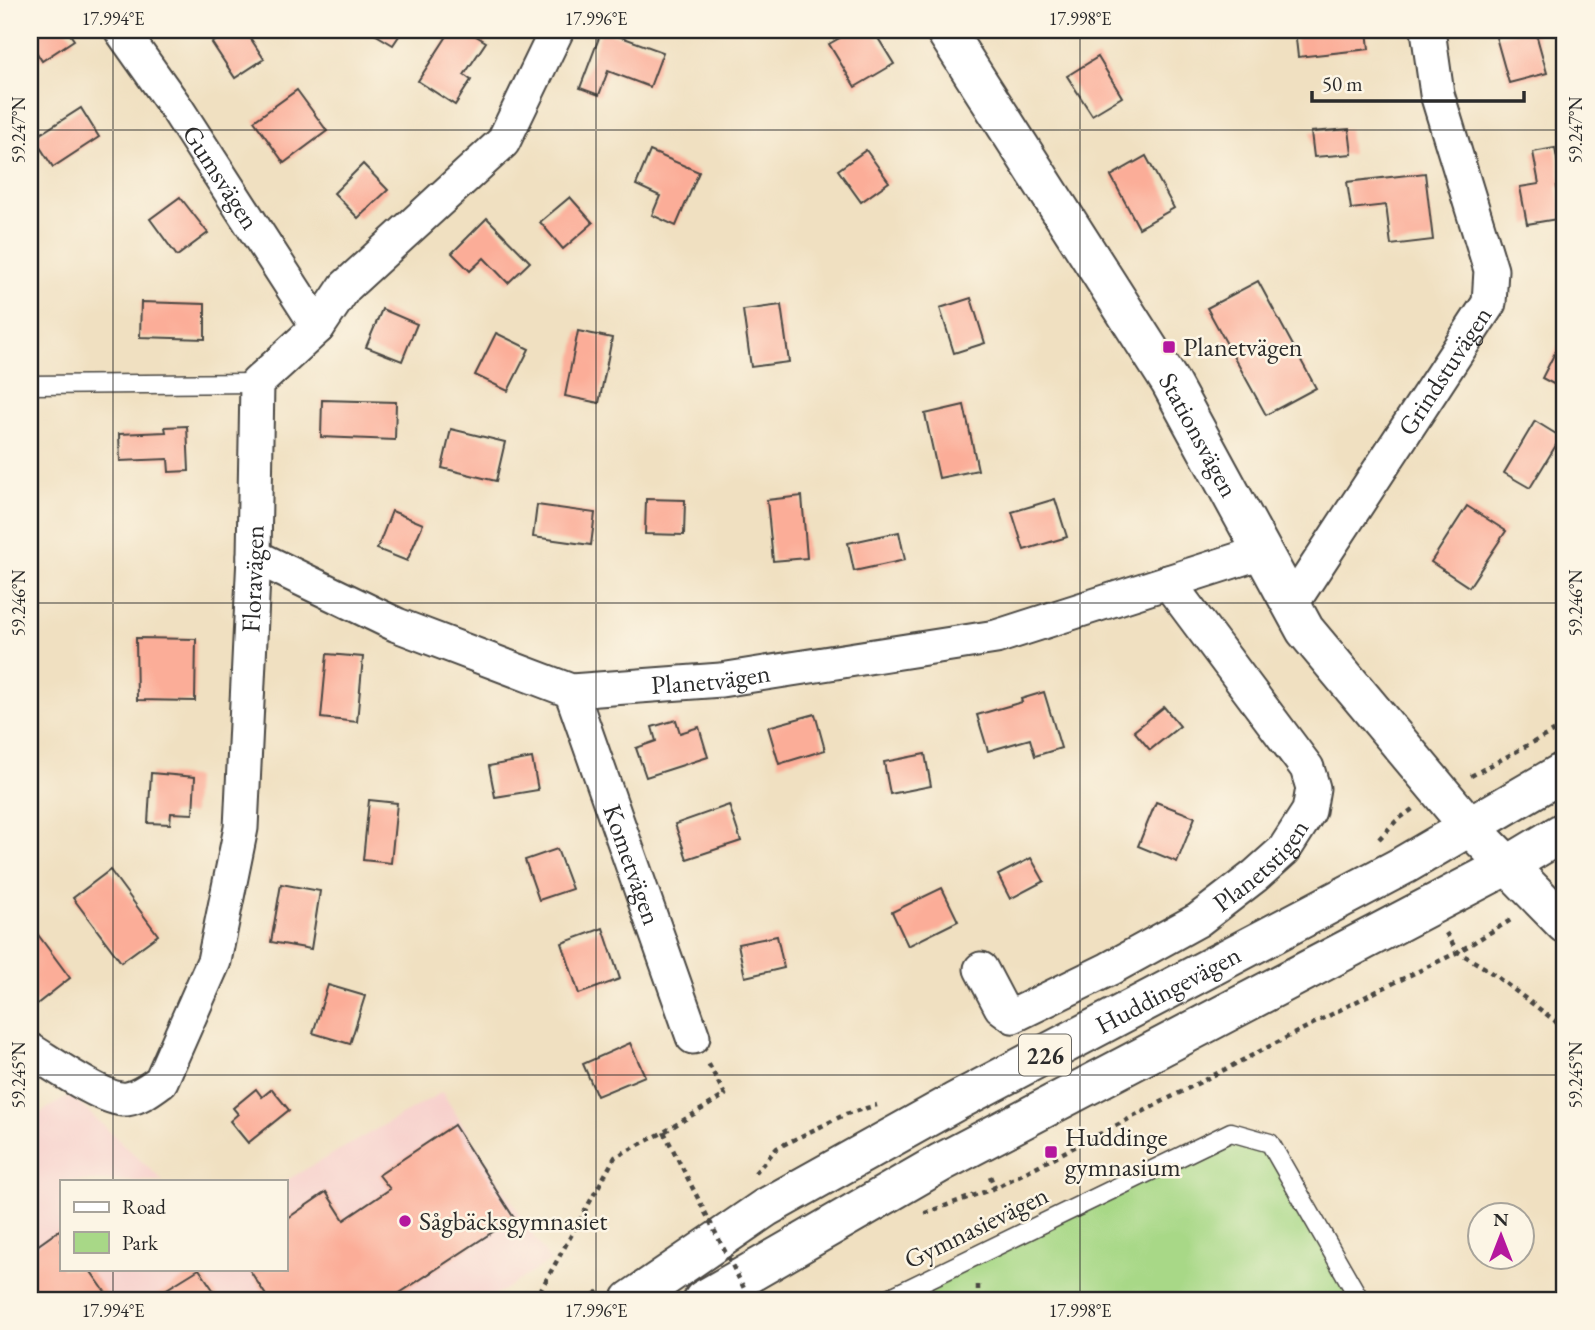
<svg xmlns="http://www.w3.org/2000/svg" width="1595" height="1330" viewBox="0 0 1595 1330" font-family="'EB Garamond',serif">
<rect width="100%" height="100%" fill="#fcf5e5"/>
<filter id="ink" filterUnits="userSpaceOnUse"><feTurbulence type="fractalNoise" baseFrequency=".0143" numOctaves="2"/><feDisplacementMap in="SourceGraphic" scale="14" xChannelSelector="R" yChannelSelector="G"/><feConvolveMatrix kernelMatrix="1 2 1 2 8 2 1 2 1" color-interpolation-filters="sRGB"/></filter>
<filter id="wash" filterUnits="userSpaceOnUse"><feTurbulence type="fractalNoise" baseFrequency=".00686" numOctaves="4" result="noise"/><feDisplacementMap in="SourceGraphic" scale="28" xChannelSelector="R" yChannelSelector="G"/><feGaussianBlur stdDeviation="1.57" result="paint"/><feColorMatrix in="noise" values="0 0 0 0 0 0 0 0 0 0 0 0 0 0 0 0 0 1.4 0 .05"/><feComposite in="paint" operator="in"/></filter>
<g filter="url(#wash)">
<rect width="100%" height="100%" fill="#f0e0c1"/>
<path fill="#f7d0cc" d="M442,1092L550,1261L488,1300H30V1119L70,1095L163,1181H61V1269H285V1181Z"/>
<path fill="#a8d887" stroke="#6a8259" stroke-width="2" d="M1231,1132L1270,1143L1360,1300H885Z"/>
<g id="blocks">
<g fill="#fbad98">
<path d="M30,30H67L74,40L42,61L30,42Z"/>
<path d="M233,30H245L264,59L235,78L212,43Z"/>
<path d="M368,30H403L393,45Z"/>
<path d="M451,30H466L486,42L464,75L471,80L455,105L418,81Z"/>
<path d="M602,30L663,52L650,87L608,71L599,95L580,88Z"/>
<path d="M854,30H873L894,64L855,87L829,44Z"/>
<path d="M1295,30H1367L1369,49L1298,57Z"/>
<path d="M1523,30H1535L1547,73L1509,83L1496,37Z"/>
<path d="M1098,57L1122,97L1092,115L1067,76Z"/>
<path d="M297,90L327,131L284,163L254,121Z"/>
<path d="M81,108L99,137L53,167L34,138Z"/>
<path d="M1349,129L1352,154L1314,157L1311,132Z"/>
<path d="M1555,148L1562,185L1557,186L1563,218L1527,224L1520,187L1539,184L1533,152Z"/>
<path d="M866,150L889,182L861,202L838,170Z"/>
<path d="M650,151L699,172L676,226L652,215L660,196L636,185Z"/>
<path d="M1146,156L1174,208L1139,228L1111,176Z"/>
<path d="M363,164L388,190L358,218L334,193Z"/>
<path d="M1425,173L1433,240L1391,245L1386,205L1351,209L1347,182Z"/>
<path d="M180,197L208,233L177,256L150,219Z"/>
<path d="M570,197L593,223L563,249L540,222Z"/>
<path d="M487,218L530,262L508,283L484,258L470,271L452,253Z"/>
<path d="M1258,281L1316,388L1266,415L1207,308Z"/>
<path d="M971,298L985,343L954,353L940,308Z"/>
<path d="M141,302L205,304V339L140,337Z"/>
<path d="M781,305L789,362L751,367L743,310Z"/>
<path d="M382,309L417,324L402,361L366,347Z"/>
<path d="M578,331L612,338L599,403L565,396Z"/>
<path d="M496,333L529,349L508,391L475,375Z"/>
<path d="M1560,343L1565,346V390L1542,378Z"/>
<path d="M322,400L396,402L395,440L321,437Z"/>
<path d="M964,405L978,470L939,478L925,414Z"/>
<path d="M1535,421L1561,437L1530,488L1504,473Z"/>
<path d="M187,426L189,471L169,472L168,459L120,461L119,434L166,432L165,427Z"/>
<path d="M451,429L505,442L496,481L442,468Z"/>
<path d="M802,496L807,558L773,561L767,500Z"/>
<path d="M646,499L685,500L684,535L645,534Z"/>
<path d="M1055,499L1067,537L1024,550L1012,512Z"/>
<path d="M537,505L595,513L591,545L533,537Z"/>
<path d="M1467,506L1506,531L1469,587L1431,562Z"/>
<path d="M392,511L423,524L407,561L377,549Z"/>
<path d="M899,532L905,560L854,571L848,543Z"/>
<path d="M136,638L196,639L195,701L137,700Z"/>
<path d="M327,654L363,657L357,722L321,718Z"/>
<path d="M1044,692L1061,748L1035,756L1030,739L988,751L977,715L1022,702L1021,699Z"/>
<path d="M1164,707L1180,726L1150,750L1134,731Z"/>
<path d="M815,714L825,750L779,764L768,727Z"/>
<path d="M676,720L680,733L699,727L708,757L646,777L636,748L656,741L652,727Z"/>
<path d="M925,754L931,786L890,794L884,762Z"/>
<path d="M532,758L538,790L495,797L489,766Z"/>
<path d="M151,773L195,777L193,814L171,813L170,824L148,823Z"/>
<path d="M369,800L397,803L391,863L363,860Z"/>
<path d="M1156,802L1195,817L1177,862L1138,846Z"/>
<path d="M729,805L741,841L687,859L675,824Z"/>
<path d="M557,849L572,889L539,900L525,860Z"/>
<path d="M1031,858L1044,881L1010,899L998,875Z"/>
<path d="M110,870L158,935L121,962L73,898Z"/>
<path d="M281,884L320,891L311,949L271,942Z"/>
<path d="M942,888L958,921L908,946L892,912Z"/>
<path d="M603,928L620,979L579,994L562,943Z"/>
<path d="M36,932L70,978L37,1004L30,995V936Z"/>
<path d="M777,936L784,968L745,977L738,944Z"/>
<path d="M328,985L365,996L350,1044L313,1033Z"/>
<path d="M630,1043L645,1076L597,1096L583,1064Z"/>
<path d="M256,1089L262,1097L272,1089L289,1110L248,1143L230,1121L238,1114L233,1108Z"/>
<path d="M454,1125L514,1218L389,1300H269L249,1269H285V1220L326,1192L344,1220L390,1189L379,1175Z"/>
<path d="M61,1229V1269H89L111,1300H30V1251Z"/>
<path d="M199,1269L220,1300H149Z"/>
</g>
</g>
</g>
<g filter="url(#ink)">
<use href="#blocks" fill-opacity="0" stroke="#494642" stroke-width="2"/>
<g fill="none" stroke-linecap="round" stroke-linejoin="round">
<defs>
<g id="lane">
<path d="M30,385L257,383"/>
<path d="M885,1300L1231,1132L1270,1143L1360,1300"/>
</g>
<g id="street">
<path id="s1" d="M121,30L177,109L318,327"/>
<path id="s2" d="M254,556L397,625L571,691L721,680L996,637L1262,552"/>
<path id="s3" d="M1291,605L1489,303L1491,270L1437,94L1428,30"/>
<path id="s4" d="M571,691L693,1037"/>
<path id="s5" d="M981,969L1001,1007L1013,1016L1109,969L1198,920L1255,876L1284,850L1309,811L1313,788L1307,768L1168,582"/>
<path id="s6" d="M30,1050C50,1062 106,1102 127,1099C140,1097 151,1088 161,1081L214,961L241,828L254,556L257,383L318,327L345,287L503,142L557,30"/>
</g>
<g id="secondary">
<path id="s7" d="M945,30L1170,382L1305,630L1468,825L1565,924"/>
</g>
<g id="primary">
<path id="s8" d="M631,1300L765,1208L955,1102L1404,865L1565,771"/>
<path d="M703,1300L942,1162L1508,865L1565,831"/>
</g>
</defs>
<use href="#lane" stroke="#494642" stroke-width="21"/>
<use href="#street" stroke="#494642" stroke-width="37"/>
<use href="#secondary" stroke="#494642" stroke-width="42"/>
<use href="#primary" stroke="#494642" stroke-width="42"/>
<g stroke="#494642" stroke-width="4.5" stroke-dasharray="5 5" stroke-linecap="butt">
<path d="M1471,776L1565,725"/>
<path d="M1379,839L1396,821L1414,808"/>
<path d="M1446,933L1458,952L1485,968L1554,1020L1565,1031"/>
<path d="M755,1173L777,1148L846,1114L877,1105"/>
<path d="M990,1176L995,1188"/>
<path d="M925,1213L995,1188L1367,996L1458,952L1514,918"/>
<path d="M535,1300L615,1157L664,1132L725,1095L707,1061"/>
<path d="M586,1300L601,1290"/>
<path d="M978,1300V1280"/>
</g>
<use href="#lane" stroke="#fff" stroke-width="18"/>
<use href="#street" stroke="#fff" stroke-width="33"/>
<use href="#secondary" stroke="#fff" stroke-width="38"/>
<use href="#primary" stroke="#fff" stroke-width="38"/>
<path stroke="#494642" stroke-width="4.5" stroke-dasharray="5 5" stroke-linecap="butt" d="M664,1132L750,1300"/>
</g>
</g>
<path fill="none" stroke="#2b2b2b" stroke-width="2" stroke-opacity="0.45" d="M113,30V1181M596,30V1300M1080,30V1300M1564,30V1300M30,130H1565M30,603H1565M30,1075H1565M113,1269V1300"/>
<g fill="#b5179e" stroke="#fcf5e5" stroke-width="2.5">
<rect x="1162" y="340" width="14" height="14" rx="3.5"/>
<rect x="1044" y="1145" width="14" height="14" rx="3.5"/>
<circle cx="405" cy="1221" r="7"/>
</g>
<g text-anchor="middle" dominant-baseline="central" stroke-width="5" stroke-linejoin="round" paint-order="stroke">
<rect fill="#fcf5e5" stroke="#6a6863" stroke-width="2" x="1019" y="1034.5" width="52" height="41" rx="5"/>
<g font-size="24" font-weight="bold" fill="#2b2b2b">
<text x="1045" y="1055">226</text>
</g>
<g font-size="26" fill="#2b2b2b" stroke="#fcf5e5">
<text stroke="none"><textPath href="#s1" startOffset="178">Gumsvägen</textPath></text>
<text stroke="none"><textPath href="#s3" startOffset="280">Grindstuvägen</textPath></text>
<text stroke="none"><textPath href="#s7" startOffset="478">Stationsvägen</textPath></text>
<text stroke="none"><textPath href="#s6" startOffset="665">Floravägen</textPath></text>
<text stroke="none"><textPath href="#s2" startOffset="485">Planetvägen</textPath></text>
<text stroke="none"><textPath href="#s5" startOffset="350">Planetstigen</textPath></text>
<text stroke="none"><textPath href="#s4" startOffset="184">Kometvägen</textPath></text>
<text stroke="none"><textPath href="#s8" startOffset="621">Huddingevägen</textPath></text>
<text transform="translate(976 1227) rotate(-26)">Gymnasievägen</text>
</g>
<g font-size="26" fill="#2b2b2b" stroke="#fcf5e5" text-anchor="start">
<text x="1183" y="347">Planetvägen</text>
<text x="1065" y="1137">Huddinge<tspan x="1065" dy="30">gymnasium</tspan></text>
<text x="419" y="1221">Sågbäcksgymnasiet</text>
</g>
</g>
<rect width="1595" height="1330" fill="none" stroke="#fcf5e5" stroke-width="77"/>
<rect x="60" y="1180" width="228" height="91" fill="#fcf5e5" stroke="#a8a49b" stroke-width="2"/>
<rect x="74" y="1202" width="35" height="10" fill="#ffffff" stroke="#a8a49b" stroke-width="2"/>
<text x="122" y="1214" font-size="21" fill="#2b2b2b">Road</text>
<rect x="74" y="1232" width="35" height="21" fill="#a8d887" stroke="#a8a49b" stroke-width="2"/>
<text x="122" y="1250" font-size="21" fill="#2b2b2b">Park</text>
<g transform="translate(1501 1236)"><circle r="33" fill="#fcf5e5" stroke="#a8a49b" stroke-width="2"/>
<path d="M0-5L12 26L0 18L-12 26Z" fill="#b5179e"/>
<text y="-10" font-size="19" font-weight="bold" text-anchor="middle" fill="#2b2b2b">N</text>
</g>
<path d="M1312 91v10h212v-10" fill="none" stroke="#2b2b2b" stroke-width="3.5"/>
<text x="1322" y="91" font-size="21" fill="#2b2b2b" stroke="#fcf5e5" stroke-width="5" paint-order="stroke">50 m</text>
<rect x="38" y="38" width="1518" height="1254" fill="none" stroke="#2b2b2b" stroke-width="2.5"/>
<g font-size="18" text-anchor="middle" fill="#2b2b2b">
<text x="113" y="25">17.994°E</text>
<text x="596" y="25">17.996°E</text>
<text x="1080" y="25">17.998°E</text>
<text transform="translate(19 130) rotate(-90)" y="6">59.247°N</text>
<text transform="translate(1576 130) rotate(-90)" y="6">59.247°N</text>
<text transform="translate(19 603) rotate(-90)" y="6">59.246°N</text>
<text transform="translate(1576 603) rotate(-90)" y="6">59.246°N</text>
<text transform="translate(19 1075) rotate(-90)" y="6">59.245°N</text>
<text transform="translate(1576 1075) rotate(-90)" y="6">59.245°N</text>
<text x="113" y="1317">17.994°E</text>
<text x="596" y="1317">17.996°E</text>
<text x="1080" y="1317">17.998°E</text>
</g>
</svg>
